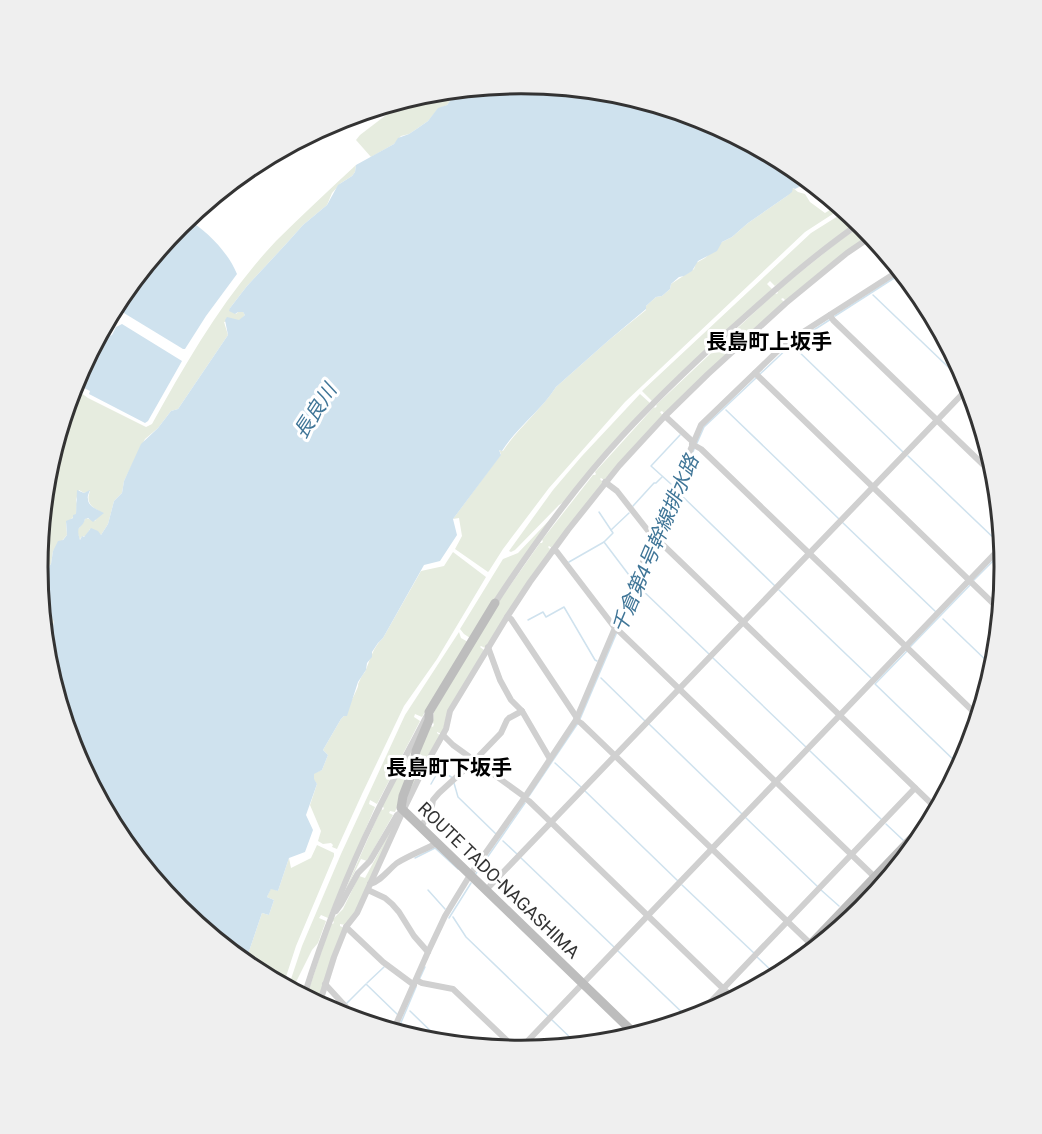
<svg xmlns="http://www.w3.org/2000/svg" width="1042" height="1134" viewBox="0 0 1042 1134" font-family="Roboto,'Noto Sans JP',sans-serif">
<rect width="100%" height="100%" fill="#fff"/>
<g fill="#e6ecdf">
<path d="M471,88L468,92L450,101L447,105L438,109L428,121L418,128L409,134L401,136L394,144L371,157L356,140L360,135L407,99L427,93Z"/>
<path d="M356,165L355,172L352,176L341,183L332,193L327,205L303,225L286,244L247,286L230,308L236,314L238,312H243L245,315L240,320L224,322L228,335L178,409L171,411L158,428L145,439L124,481L122,493L114,501L108,524L101,535L90,529L86,536L81,537L80,540L77,531L86,518L95,521L97,518L99,511C90,506 86,501 90,491L84,493L79,490L76,500L77,504L76,515L66,523L67,535L53,551L51,564L45,572L39,584L38,567L47,473L73,387L88,398L146,427L152,424C188,359 225,295 276,241C302,215 329,190 356,165Z"/>
<path d="M793,188L798,192L805,194L810,202L825,213L838,205L842,208L805,232L625,402L549,488L503,549L489,571L488,572L455,549L462,536L459,518L453,519L501,454L499,450L503,451C518,428 541,410 556,387L609,340L646,310V306L656,297L662,296L670,289L671,284L694,269L696,263L705,258L722,242L732,237L748,223L787,196Z"/>
<path d="M846,211L858,222L835,238L775,286L770,281L767,284L772,289L652,401L642,391L811,233Z"/>
<path d="M862,225L871,235L786,301L783,298L781,299L784,302L665,414L662,411L660,412L663,416L604,480L601,478L600,479L603,482L552,548L549,546L548,547L551,550L485,648L481,646L480,647L484,650L448,711L442,734L437,732V733L441,736L404,806L416,769L423,756L418,753L431,726L433,727L434,724L433,723L434,712L497,604L540,543H542L543,541L542,540L593,475H595L596,474L595,472L654,407L655,408L657,406L656,405L775,293L776,294L778,293L777,291L838,242Z"/>
<path d="M640,394L650,403L564,502L559,505L515,550L511,552L509,551L553,490L582,456Z"/>
<path d="M555,514L470,638L464,634L460,629L503,559L518,553Z"/>
<path d="M453,552L486,577L437,659L404,706L362,794L337,849L332,847L333,845L331,843L323,844L318,841L321,831L310,805L317,784L314,780V773L322,770L328,755L323,750L341,719L344,716C348,707 353,698 357,689C360,681 356,688 360,680C361,677 363,674 365,672C370,660 373,647 383,638L421,571L444,566Z"/>
<path d="M51,615C57,623 52,638 45,644L44,630L48,621L47,616Z"/>
<path d="M459,632L461,638L468,642L422,717L415,714L414,717L420,721L377,804L370,800L369,804L375,807L328,918L321,915L319,918L326,921L318,943L312,950L292,990L288,988L302,946L341,854L405,715Z"/>
<path d="M426,723L406,763L412,767L395,812L390,811L389,813L393,815L367,861L361,859L340,902L381,809L383,810L384,808L382,806Z"/>
<path d="M393,826L356,913L345,925L340,924V926L344,928L318,1004L306,998L331,923L333,924L334,922L332,920L343,909L359,876L365,878Z"/>
<path d="M317,845L334,853V856L296,946L283,986L252,969L245,963L262,913L269,915L274,900L267,897L271,888L278,891L289,858L291,868L311,858Z"/>
</g>
<g fill="#cfe2ee">
<path d="M521,84L616,93L706,120L790,165L817,187L801,186L795,189L793,188L792,192L787,196L748,223L732,237L722,242L717,251L698,261L692,271L684,276L679,277L671,284L670,289L662,296L656,297L646,306V309L609,340L556,387C541,411 517,427 502,451L499,450L501,455L453,519L457,535L440,561L424,565L383,638L378,643L372,652V657L367,663L366,670L358,682L347,716H344L341,719L323,750L328,755L322,770L314,774V779L317,784L306,815L313,830L305,852L289,858L278,891L271,889L267,897L274,900L269,915L262,913L245,963L179,909L119,835L74,752L47,661L45,644L49,640L54,622L51,615L47,616L48,624L44,630L39,584L45,572L51,564L53,551L58,541L63,540L67,535L66,521L73,518V515L76,514L77,490L84,493L90,490C89,493 87,496 88,499C88,507 99,510 104,513L93,522L88,518L85,519C82,530 75,524 80,540L82,536L84,537L91,528L98,531L101,535L108,524L114,501L122,493L124,481L141,444L158,428L171,411L178,409L228,335L225,320L227,317L239,320L245,315L243,312H238L235,314L229,311L230,308L247,286L286,244L303,225L327,205L338,185L352,176L355,172L356,165L394,144L398,138L409,134L418,128L428,121L438,108L447,105L450,101L468,92L471,88Z"/>
<path d="M187,219C207,231 228,252 237,274L206,316L185,349H183L114,307L119,298L179,225Z"/>
<path d="M122,324L182,361L148,421L145,423L89,394L90,391L74,383L96,341L112,335L116,327Z"/>
</g>
<g fill="none" stroke-linecap="round" stroke-linejoin="round">
<g stroke="#cfe2ee" stroke-width="1.5">
<path d="M873,295L967,385"/>
<path d="M835,316L902,273"/>
<path d="M794,347L903,452"/>
<path d="M759,375L792,344L831,319"/>
<path d="M726,410L839,519"/>
<path d="M697,443L704,427L756,378"/>
<path d="M908,456L1000,544"/>
<path d="M671,484L651,466L680,435"/>
<path d="M679,493L775,586"/>
<path d="M633,506L654,483H656L662,477"/>
<path d="M599,512L613,533L604,542L632,579"/>
<path d="M842,522L936,612"/>
<path d="M611,530L629,513"/>
<path d="M657,537L695,447"/>
<path d="M569,562L604,542"/>
<path d="M974,580L1003,551"/>
<path d="M639,587L709,654"/>
<path d="M779,590L871,678"/>
<path d="M943,619L993,667"/>
<path d="M528,620L543,612L546,617L564,607L595,660L597,661"/>
<path d="M619,628L655,541"/>
<path d="M910,647L971,584"/>
<path d="M907,651L875,684L960,766"/>
<path d="M713,658L807,748"/>
<path d="M601,678L645,721"/>
<path d="M580,719L617,632"/>
<path d="M649,724L742,814"/>
<path d="M810,751L881,819"/>
<path d="M555,763L581,787"/>
<path d="M454,783L458,797L496,834"/>
<path d="M431,784L439,770L453,778"/>
<path d="M585,791L678,881"/>
<path d="M529,796L578,723"/>
<path d="M746,818L817,886"/>
<path d="M886,824L903,840"/>
<path d="M503,841L517,854"/>
<path d="M910,847L912,849"/>
<path d="M415,858L435,848L458,869"/>
<path d="M521,858L614,947"/>
<path d="M475,875L525,803"/>
<path d="M682,885L755,954"/>
<path d="M428,890L445,909"/>
<path d="M821,890L839,906"/>
<path d="M846,914L851,918"/>
<path d="M453,917L466,937L548,1016"/>
<path d="M449,918L471,883"/>
<path d="M618,951L689,1019"/>
<path d="M757,957L775,974"/>
<path d="M419,980L425,967"/>
<path d="M367,983L384,967"/>
<path d="M347,1003L366,984L397,1014"/>
<path d="M410,1011L443,1043"/>
<path d="M552,1020L578,1045"/>
<path d="M397,1032L416,987"/>
</g>
<g stroke="#d0d0d0" stroke-width="6">
<path d="M830,315L833,320L996,477"/>
<path d="M755,373L1000,610"/>
<path d="M665,416L693,442"/>
<path d="M692,444L701,449L978,716"/>
<path d="M605,482L617,491L653,537"/>
<path d="M653,538L659,541L937,809"/>
<path d="M553,550L557,552L615,628"/>
<path d="M495,603C533,545 575,487 622,436C656,399 693,364 730,330C772,292 814,255 860,223"/>
<path d="M507,617L511,619L577,718"/>
<path d="M615,629L620,632L883,885"/>
<path d="M488,647L500,680L511,700L522,711L550,759"/>
<path d="M576,720L581,723L815,948"/>
<path d="M443,735L453,745L525,797"/>
<path d="M524,798L529,801L734,999"/>
<path d="M421,828L432,806L433,800L439,793L474,761L501,733L507,720L509,718L522,711"/>
<path d="M370,884C381,881 388,870 397,863C410,855 424,850 437,843"/>
<path d="M368,890L385,898L392,904L399,912L414,936L428,952"/>
<path d="M486,890L969,387"/>
<path d="M336,911L341,904L358,873L370,861L397,815L403,811"/>
<path d="M346,927L383,962L414,985"/>
<path d="M416,980L422,983L453,989L517,1050"/>
<path d="M325,984L358,1020"/>
<path d="M304,996C323,935 347,874 375,816C391,783 409,750 426,717"/>
<path d="M319,1005L334,957L346,927L357,913L403,811L423,770L446,729L450,711L507,617L530,582L568,530L619,466L665,416L708,374L786,303L847,253L872,236"/>
<path d="M696,1017L915,788"/>
<path d="M393,1031L428,952L445,916L470,875L525,797L576,720L701,425L786,343L900,270"/>
<path d="M519,1050L1002,546"/>
</g>
<g stroke="#bdbdbd" stroke-width="9">
<path d="M495,603L429,712V720L416,751L412,773L403,796L401,808L636,1035"/>
<path d="M785,971L934,815"/>
</g>
</g>
<g text-anchor="middle" dominant-baseline="central" stroke-width="6" stroke-linejoin="round" paint-order="stroke">
<g font-size="18" fill="#333" stroke="#fff">
<text transform="translate(499 880) rotate(44)">ROUTE TADO-NAGASHIMA</text>
</g>
<g font-size="20" font-style="italic" fill="#3f7597" stroke="#fff">
<text transform="translate(315 411) rotate(-57)">長良川</text>
<text transform="translate(655 544) rotate(-67)">千倉第4号幹線排水路</text>
</g>
<g font-size="21" font-weight="bold" fill="#000" stroke="#fff">
<text x="769" y="342">長島町上坂手</text>
<text x="449" y="768">長島町下坂手</text>
</g>
</g>
<path d="M0 0H1042V1134H0ZM48 567a473 473 0 1 1 946 0a473 473 0 1 1-946 0Z" fill="#efefef" fill-rule="evenodd"/>
<path fill="none" stroke="#333" stroke-width="3" d="M48 567a473 473 0 1 1 946 0a473 473 0 1 1-946 0Z"/>
</svg>
